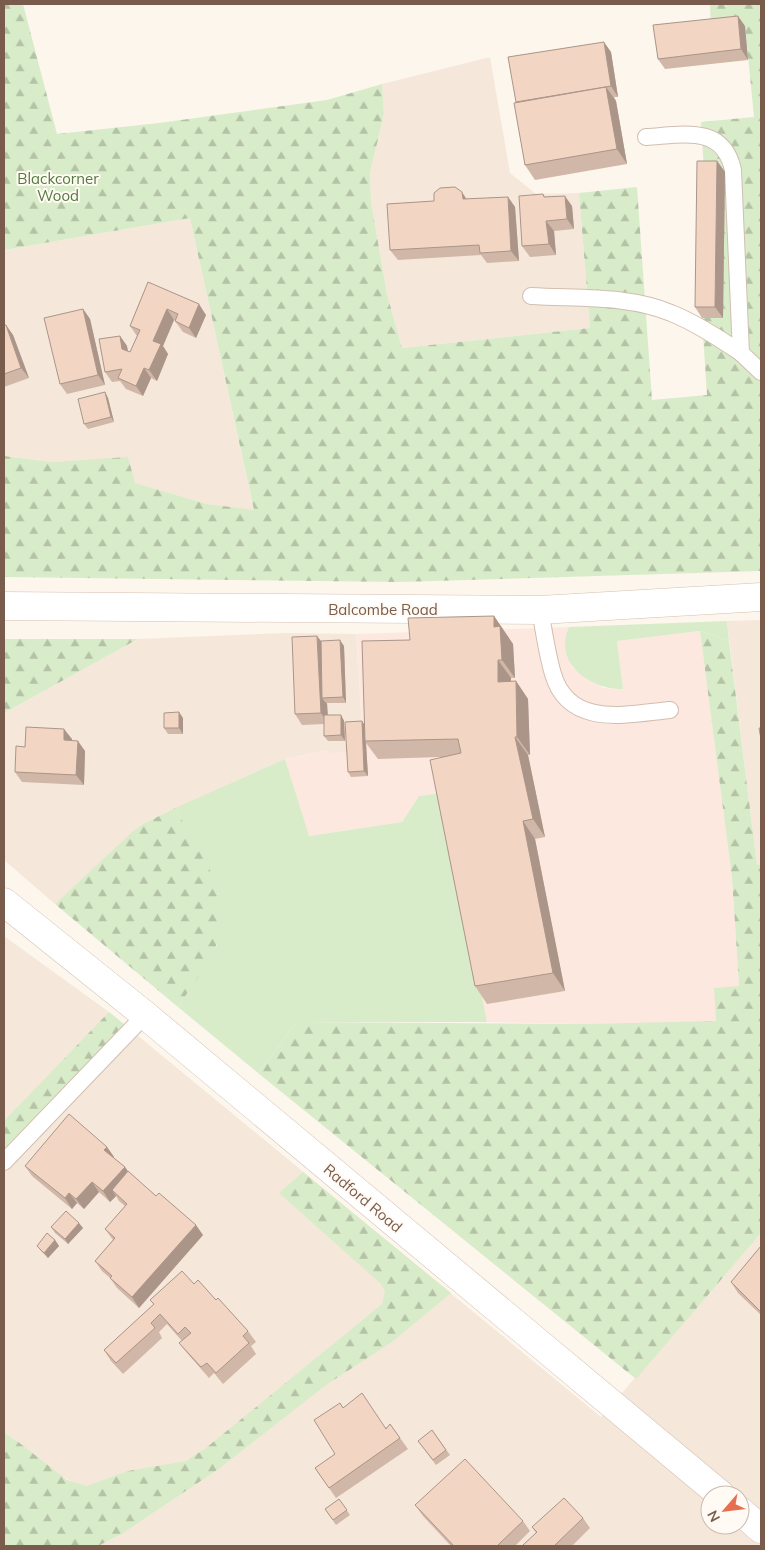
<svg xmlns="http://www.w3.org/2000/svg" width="765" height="1550" viewBox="0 0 765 1550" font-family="Mulish,sans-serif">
<defs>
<pattern id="forest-firs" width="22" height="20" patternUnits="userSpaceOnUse" patternTransform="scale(1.25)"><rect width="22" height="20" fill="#d8ecc9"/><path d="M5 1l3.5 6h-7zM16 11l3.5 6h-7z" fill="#b4c2a5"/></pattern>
</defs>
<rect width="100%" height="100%" fill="#fdf6ec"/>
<g fill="#f5e8da" fill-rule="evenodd">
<path d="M490,57L510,173L536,194L579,193L590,328L402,348L387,294L371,202L370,173L384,114L382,84Z"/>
<path d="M190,218L254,511L207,504L134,483L78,461L52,462L4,456V250Z"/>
<path d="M761,620V865L757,866L727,621Z"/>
<path d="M284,633L356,634L362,727L350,753H329L328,750L285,759L154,818L131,834L55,904L4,860V713L138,639Z"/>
<path d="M4,936L109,1012L601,1417L761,1233V1546H98L120,1535L128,1471L98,1483L87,1486L77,1484L57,1474L17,1441L4,1433ZM710,1495H740V1525H710Z"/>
</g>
<path fill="#fde8e0" d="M569,627L567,632L572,667L586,679L604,688L614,689H623L617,641L700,631L732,878L739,986L716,1022L583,1024L487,1022L442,793L419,796L402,822L308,836L285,759L328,750L329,753L350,752L362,726L356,634Z"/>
<g fill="#d8ecc9">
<path d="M727,621L729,641L700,631L617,641L623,689C590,690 553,663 569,627Z"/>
<path d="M285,759L309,836L402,822L419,796L442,793L487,1022H297L258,1073L178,1007L217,945L219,895L213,879L175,808Z"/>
</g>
<g fill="url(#forest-firs)">
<path d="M4,4H23L57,134L159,123L327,100L382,84L384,114L370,173L371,202L387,294L402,348L590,328L579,193L637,187L652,400L707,395L702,318L704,299V171L701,122L754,117L745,26L711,30L710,4H761V571L399,582L4,577V456L52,462L128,457L135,483L207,504L254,510L190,218L4,250Z"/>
<path d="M700,631L729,641L757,865H761V1233L636,1379L258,1073L297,1022L583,1024L716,1021L714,988L739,986L732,878Z"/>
<path d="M4,639H138L4,713Z"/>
<path d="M175,808C196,847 238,899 216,946C207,967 191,987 178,1007L55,904L131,833L143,824Z"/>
<path d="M109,1012L125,1025L4,1153V1121Z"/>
<path d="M303,1172L451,1293L392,1342L326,1385L220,1468L120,1535L98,1546H4V1433L17,1441L67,1480L87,1486L128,1471L186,1461L206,1448L382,1304L385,1292L381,1284L279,1193Z"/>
</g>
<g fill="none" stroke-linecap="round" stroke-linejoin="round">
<defs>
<g id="service">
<path d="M646,137C682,135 723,124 733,170L741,353L761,372"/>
<path d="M531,296C577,299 629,295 671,313C696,323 719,338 741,353"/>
<path d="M540,610C544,631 547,654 553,674C569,729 628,714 670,710"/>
<path d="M4,1162L145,1015"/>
</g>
<g id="tertiary">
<path d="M4,902L145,1015L721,1495"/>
<path d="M740,1511L761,1529"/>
</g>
<path id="secondary" d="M4,606L540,610L761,597"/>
</defs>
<use href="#service" stroke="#d1beb0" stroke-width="18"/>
<use href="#tertiary" stroke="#d1beb0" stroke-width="29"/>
<use href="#secondary" stroke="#d6c0b0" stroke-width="29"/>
<use href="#service" stroke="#fff" stroke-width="16"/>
<use href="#tertiary" stroke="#fff" stroke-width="28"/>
<use href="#secondary" stroke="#fff" stroke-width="28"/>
</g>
<g fill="#d1b7a8">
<path d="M745,26L748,60L665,69L658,59Z"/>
<path d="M611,52L618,97H614L616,101L627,164L535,180L525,165L516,102Z"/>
<path d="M717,161L725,172L723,318H702L695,307Z"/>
<path d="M543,194L545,197L572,206L574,229L554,231L556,255L530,257L522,246Z"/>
<path d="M508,197L515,207L519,261L487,263L481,255L398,260L390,250L467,199Z"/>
<path d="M148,282L206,315L196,338L183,332L175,321L176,320H174L163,346L168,354L157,381L151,378L143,396L126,389L120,381L112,382L105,372L120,336L127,346L128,351L130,352L137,336L130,326Z"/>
<path d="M83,309L90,319L105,385L67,394L60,384Z"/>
<path d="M4,325L13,335L29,378L4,387Z"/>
<path d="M105,392L108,398L114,422L88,429L84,424Z"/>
<path d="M494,616L513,644L515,678H511V682L516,681L528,699L530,755H528L545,837L535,839L565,991L487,1004L475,986L440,757L378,759L366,743L368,776L351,777L348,772L362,721L365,725L410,640Z"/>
<path d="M321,641L344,646L346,703H327L328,715H341L344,721L345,741H328L324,736V724L302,725L295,714Z"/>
<path d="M183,718V734H168L164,728Z"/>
<path d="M72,739V741L85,751L84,785L22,782L15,772L25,747Z"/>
<path d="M107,1147L114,1157V1158L125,1167L128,1172L156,1196L203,1235L139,1308L117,1288L110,1278L102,1271L95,1261L113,1240L105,1229L125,1206L119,1201L116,1196L110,1202L99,1192L84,1209L77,1203L72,1209L32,1176L25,1166Z"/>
<path d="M51,1227L83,1228L68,1244L55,1233Z"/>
<path d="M55,1240L59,1246L48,1258L41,1251L37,1246Z"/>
<path d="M761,1246V1315L738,1293L731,1282Z"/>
<path d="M194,1284L216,1300L248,1331L256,1342L251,1346L256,1354L223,1384L214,1373L209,1378L187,1353L179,1343L182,1341L167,1324L159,1332L162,1338L123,1374L111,1361L104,1350L154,1305L150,1300Z"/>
<path d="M340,1403L343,1408L386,1428L390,1424L408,1449L336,1498L315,1468L335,1454Z"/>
<path d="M432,1430L450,1455L436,1465L418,1441Z"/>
<path d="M339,1499L350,1515L336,1525L325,1509Z"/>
<path d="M415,1505L523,1521L530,1531L515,1546H451L423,1516Z"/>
<path d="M583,1518L590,1528L572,1546H522L536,1533L532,1527Z"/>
</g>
<g fill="#aa9588">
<path d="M738,16L745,26L748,60L741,49Z"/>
<path d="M604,42L611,52L618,97L611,86Z"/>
<path d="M606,87L616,101L627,164L617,149Z"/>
<path d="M717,161L725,172L723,318L715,307Z"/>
<path d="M462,192L469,203L463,199Z"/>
<path d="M565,196L572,206L574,229L567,219Z"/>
<path d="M508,197L515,207L519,261L511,251Z"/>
<path d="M546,221L554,231L556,255L549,244Z"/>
<path d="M199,304L206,315L196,338L189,328Z"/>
<path d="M83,309L90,319L105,385L98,375Z"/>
<path d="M167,309L174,320L163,346L168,354L157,381L149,370L153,341Z"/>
<path d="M6,325L13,335L29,378L21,368Z"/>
<path d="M120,336L127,346L129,359L122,349Z"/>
<path d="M144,368L151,378L143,396L136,386Z"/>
<path d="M105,392L108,398L114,422L111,417Z"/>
<path d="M494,616L513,644L515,678L502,660L494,627Z"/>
<path d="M317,636L325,646L322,698L326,703H327L328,723L321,713Z"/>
<path d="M340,640L344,646L346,703L343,697Z"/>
<path d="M498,660L511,678V700L498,682Z"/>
<path d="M516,681L528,699L530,755L517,737Z"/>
<path d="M179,712L183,718V734L179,728Z"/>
<path d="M341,715L344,721L345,741L341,735Z"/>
<path d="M362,721L365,726V741L366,743L368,776L364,771Z"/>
<path d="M64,729L72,739L71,751L64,740Z"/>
<path d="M515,737L528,755L545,837L533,819Z"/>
<path d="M78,741L85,751L84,785L76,775Z"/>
<path d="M523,821L535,839L565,991L553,973Z"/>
<path d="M107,1147L114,1157L112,1160L104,1150Z"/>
<path d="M125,1167L132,1177L112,1190L116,1196L110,1202L103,1191Z"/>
<path d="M92,1182L99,1192L84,1209L76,1199Z"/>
<path d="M69,1193L77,1203L72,1209L65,1198Z"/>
<path d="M79,1223L83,1228L68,1244L65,1239Z"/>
<path d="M196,1225L203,1235L139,1308L132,1297Z"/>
<path d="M55,1240L59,1246L48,1258L44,1253Z"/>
</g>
<g fill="#f3d5c3" stroke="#aa9588">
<path d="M738,16L741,49L658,59L653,25Z"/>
<path d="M604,42L611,86L516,102L508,57Z"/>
<path d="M606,87L617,149L525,165L514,103Z"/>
<path d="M697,161H717L715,307H695Z"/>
<path d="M455,187L462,192L463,199L508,197L511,251L480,253L479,245L390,250L387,204L434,201V193L440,188Z"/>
<path d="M543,194L544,197L565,196L567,219L546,221L549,244L522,246L519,196Z"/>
<path d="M148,282L199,304L189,328L175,321L178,314L167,309L153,341L161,344L149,370L144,368L136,386L118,378L122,369L105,372L99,339L120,336L122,349L130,352L140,330L130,326Z"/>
<path d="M83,309L98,375L60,384L44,318Z"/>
<path d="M4,325H6L21,368L4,374Z"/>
<path d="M105,392L111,417L84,424L78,399Z"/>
<path d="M494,616V627L500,626L502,660H498V682L516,681L517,737H515L533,819L523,821L553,973L475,986L430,760L461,753L458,739L365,741L362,641L410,640L408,618Z"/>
<path d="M317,636L321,713L295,714L292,637Z"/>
<path d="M340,640L343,697L322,698L321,641Z"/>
<path d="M179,712V728H164V713Z"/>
<path d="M324,715H341V735L324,736Z"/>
<path d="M362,721L364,771L348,772L345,722Z"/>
<path d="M26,727L64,729V740L78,741L76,775L15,772L16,746L25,747Z"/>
<path d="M759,728H761V739Z"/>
<path d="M69,1114L107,1147L104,1150L125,1167L103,1191L92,1182L76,1199L69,1193L65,1198L25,1166Z"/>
<path d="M128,1171L156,1196L159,1193L196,1225L132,1297L110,1278L112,1276L95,1261L115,1238L105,1229L127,1204L112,1190Z"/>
<path d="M66,1211L79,1223L65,1239L51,1227Z"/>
<path d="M47,1233L55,1240L44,1253L37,1246Z"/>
<path d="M761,1246V1312L731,1282Z"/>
<path d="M182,1271L194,1284L198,1280L216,1300L218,1298L248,1331L243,1336L249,1343L216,1373L207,1363L201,1367L179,1343L191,1333L185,1327L178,1334L160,1314L151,1323L155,1328L116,1363L104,1350L154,1304L150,1300Z"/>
<path d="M362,1393L386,1429L390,1424L400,1438L329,1488L315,1468L335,1454L314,1420L340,1403L343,1408Z"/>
<path d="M432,1430L446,1450L433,1460L418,1441Z"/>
<path d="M465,1459L523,1521L498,1545L500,1546H454L415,1505Z"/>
<path d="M564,1498L583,1518L554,1546H522L537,1532L532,1527Z"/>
<path d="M339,1499L347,1510L333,1520L325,1509Z"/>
</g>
<g text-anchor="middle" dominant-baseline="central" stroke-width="4" stroke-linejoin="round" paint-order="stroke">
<g font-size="15" fill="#537a41" stroke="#fffaf3">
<text x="58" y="178">Blackcorner<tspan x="58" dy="17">Wood</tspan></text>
</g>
<g font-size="15" fill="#7a5c4d" stroke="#fffaf3">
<text x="383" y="609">Balcombe Road</text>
<text transform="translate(363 1198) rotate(40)">Radford Road</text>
</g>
</g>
<rect width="765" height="1550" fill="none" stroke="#7a5c4d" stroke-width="10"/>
<g transform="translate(725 1510) rotate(242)"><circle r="24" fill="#fffaf3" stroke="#cabbb1"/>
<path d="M0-4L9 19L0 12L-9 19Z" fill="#e76f51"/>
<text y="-8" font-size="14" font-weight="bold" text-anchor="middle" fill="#7a5c4d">N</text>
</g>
</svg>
